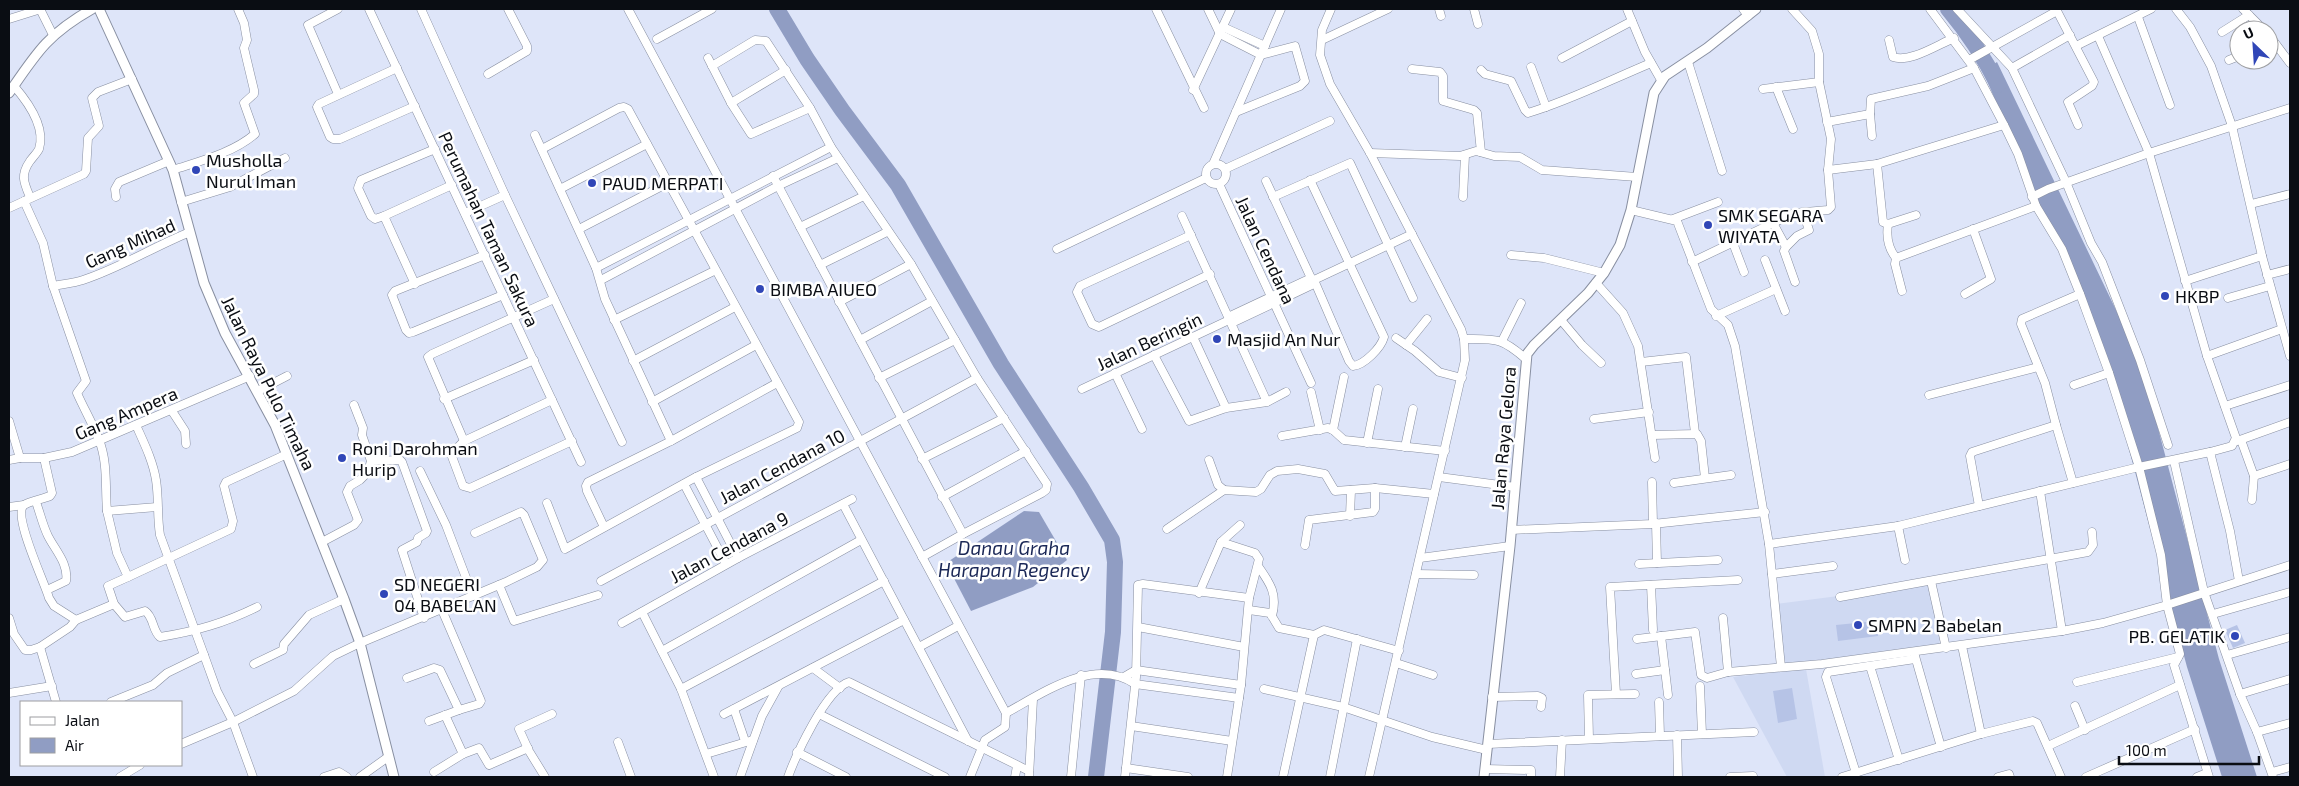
<svg xmlns="http://www.w3.org/2000/svg" width="2299" height="786" viewBox="0 0 2299 786" font-family="'Exo 2',sans-serif">
<rect width="100%" height="100%" fill="#dee5f9"/>
<g fill="#cfd9f2">
<path d="M1932,584L1940,646L1783,665L1776,604Z"/>
<path d="M1806,669L1825,777H1787L1733,677Z"/>
</g>
<g fill="#b6c3e6">
<path d="M1876,621L1878,636L1838,641L1836,625Z"/>
<path d="M2237,625L2245,643L2233,648L2225,630Z"/>
<path d="M1792,688L1797,719L1778,723L1773,691Z"/>
</g>
<g fill="#909dc3">
<path d="M1997,62L2140,360L2219,659L2257,777H2222L2187,667L2106,363L1983,71Z"/>
<path d="M1024,511L1039,512L1067,560L1033,587L971,611L946,563Z"/>
</g>
<g fill="none" stroke-linecap="round" stroke-linejoin="round">
<g stroke="#909dc3" stroke-width="16">
<path d="M777,9L807,59L842,110L898,185L1001,364L1081,487L1112,540L1115,562L1113,632L1096,777"/>
<path d="M1948,9C1968,33 1984,57 1998,85"/>
</g>
<defs>
<g id="minor">
<path d="M40,9L53,35"/>
<path d="M338,9L308,25L338,94"/>
<path d="M369,9L581,462"/>
<path d="M421,9L505,195L622,442"/>
<path d="M628,9L1006,713L1005,727L985,740L970,777"/>
<path d="M1156,9L1204,108"/>
<path d="M1208,9L1220,34L1261,55L1295,46L1305,81L1300,86L1236,112"/>
<path d="M1331,9L1322,30L1320,55L1330,84L1370,153L1461,329L1464,339L1465,360L1369,777"/>
<path d="M1439,9L1441,16"/>
<path d="M1474,9L1478,24"/>
<path d="M1627,9L1645,52L1661,80"/>
<path d="M1743,9L1748,16"/>
<path d="M1930,9L1974,68L2004,125L2018,154L2036,206L2062,249L2080,294L2109,373L2139,467L2161,555L2167,605L2180,654L2174,665L2209,777"/>
<path d="M1957,9L2012,68L2066,182L2091,243L2102,262L2140,360L2168,445"/>
<path d="M2056,9L2094,82L2092,86L2068,102L2078,125"/>
<path d="M2176,9L2190,27L2211,66L2232,126L2262,256L2290,356"/>
<path d="M2243,9L2264,30"/>
<path d="M2138,17L2170,105"/>
<path d="M9,19L41,9"/>
<path d="M1223,27L1265,46"/>
<path d="M2222,32L2249,15"/>
<path d="M2269,35L2290,63"/>
<path d="M2098,36L2149,153L2207,356L2236,438L2232,446L2210,452L2230,531L2239,581"/>
<path d="M657,39L712,9"/>
<path d="M1322,40L1388,9"/>
<path d="M1889,40L1893,57C1910,63 1937,45 1954,38"/>
<path d="M2076,46L2151,9"/>
<path d="M708,58L731,103L751,134L810,108"/>
<path d="M1562,58L1632,21"/>
<path d="M1969,60L2057,11"/>
<path d="M2229,60L2239,56"/>
<path d="M1688,62L1722,171"/>
<path d="M712,66L755,40L766,41L810,108L831,147L911,264L977,378L1047,484L1046,490L1042,493L963,534L922,557"/>
<path d="M1531,67L1546,107"/>
<path d="M397,68L319,104L317,107L330,137L333,139H340L415,106"/>
<path d="M2012,68L2070,35"/>
<path d="M1412,69L1440,72L1443,76V101L1474,110L1477,113L1481,152"/>
<path d="M1481,70L1485,74L1511,81L1525,110L1528,113C1569,101 1610,80 1651,63"/>
<path d="M488,74L527,51V46L508,9"/>
<path d="M14,86C27,101 46,127 39,149C37,153 33,157 30,161C20,175 24,183 30,197"/>
<path d="M1776,87L1793,129"/>
<path d="M1763,89L1819,82"/>
<path d="M1193,90L1231,9"/>
<path d="M731,103L786,70"/>
<path d="M1827,122L1870,114"/>
<path d="M535,135L596,268L605,299L671,441"/>
<path d="M1872,136L1870,114L1871,99L1928,86L1974,68"/>
<path d="M435,149L361,180L358,188L371,216L375,219L384,216L452,185"/>
<path d="M542,149L619,108L624,107L628,109L799,422L797,428L696,477L565,549L547,503"/>
<path d="M1370,153L1460,156L1476,151L1494,156L1520,157L1542,170L1637,177"/>
<circle cx="1216" cy="174" r="10"/>
<path d="M1213,164L1281,9"/>
<path d="M1877,164L1883,222L1888,224L1916,215"/>
<path d="M1225,169L1330,121"/>
<path d="M173,170C200,161 233,153 255,134L244,103L254,94V90L244,48L247,40L244,23L238,9"/>
<path d="M1828,170L1877,164L2004,125"/>
<path d="M773,176L963,534"/>
<path d="M1266,181L1311,278L1314,280L1349,361L1353,366C1364,365 1381,348 1384,337L1310,180"/>
<path d="M1219,184L1311,383"/>
<path d="M560,189L647,144"/>
<path d="M116,197L115,189L119,182L169,161"/>
<path d="M1273,197L1350,163L1413,298"/>
<path d="M1463,197L1465,155"/>
<path d="M2032,197L2048,189L2149,153L2290,108"/>
<path d="M24,201L43,243L53,286L86,381L77,393C84,409 93,424 99,440C108,462 105,488 107,511L157,507"/>
<path d="M181,202L230,187L285,158"/>
<path d="M2251,204L2290,194"/>
<path d="M9,208L84,174L86,171L88,138L99,126L92,98L98,92L132,79"/>
<path d="M1631,210L1677,221L1711,309L1728,325L1735,346L1769,544L1781,667"/>
<path d="M465,213L505,195"/>
<path d="M384,216L415,284"/>
<path d="M1182,216L1267,402"/>
<path d="M1673,219L1718,202"/>
<path d="M1773,223L1786,247L1784,251L1795,282"/>
<path d="M1888,224C1886,237 1888,248 1896,258"/>
<path d="M800,227L864,196"/>
<path d="M579,229L668,183"/>
<path d="M1191,235L1080,286L1077,292L1092,324L1099,327L1210,274"/>
<path d="M1733,243L1744,272"/>
<path d="M1786,247L1797,236L1809,230L1803,212"/>
<path d="M1057,249L1206,178"/>
<path d="M485,255L395,291L392,295L406,330L409,333L413,332L503,295"/>
<path d="M1511,255L1544,258L1604,273"/>
<path d="M1765,260L1785,311"/>
<path d="M1692,262L1794,213L1828,210L1831,207L1828,170L1831,139L1819,82V54L1812,31L1792,9"/>
<path d="M820,265L887,232"/>
<path d="M596,268L831,147"/>
<path d="M2267,275L2290,269"/>
<path d="M601,280L778,186L838,158"/>
<path d="M1314,280L1412,234"/>
<path d="M2185,281L2262,256"/>
<path d="M1596,283L1623,313L1638,346L1655,458"/>
<path d="M53,286C63,284 74,283 83,280C120,268 153,247 190,232"/>
<path d="M1902,291L1895,264L1896,258L2036,206"/>
<path d="M1965,294L1991,279L1973,229"/>
<path d="M2228,298L2270,286"/>
<path d="M839,302L911,264"/>
<path d="M1230,316L1311,278"/>
<path d="M1716,316L1776,289"/>
<path d="M614,320L714,271"/>
<path d="M1561,320L1582,345L1601,363"/>
<path d="M1232,323L1314,284"/>
<path d="M1193,337L1226,408"/>
<path d="M1396,338L1415,351L1439,372L1462,378"/>
<path d="M1464,339C1496,339 1501,337 1526,359"/>
<path d="M860,340L932,301"/>
<path d="M1502,341L1521,303"/>
<path d="M1406,345L1427,319"/>
<path d="M1154,355L1189,421L1226,408L1267,402L1286,392"/>
<path d="M2207,356L2282,329"/>
<path d="M633,361L735,307"/>
<path d="M1641,362L1686,357L1695,433"/>
<path d="M1115,373L1142,429"/>
<path d="M879,378L955,340"/>
<path d="M2074,385L2109,373"/>
<path d="M1082,389L1229,320"/>
<path d="M258,391L287,376"/>
<path d="M1311,392L1320,430"/>
<path d="M1929,395L2038,367"/>
<path d="M444,399L534,360"/>
<path d="M552,400L464,441L451,454L463,486L470,488L572,441"/>
<path d="M652,402L756,345"/>
<path d="M2225,406L2290,385"/>
<path d="M172,411L185,431L186,444"/>
<path d="M1594,419L1649,412"/>
<path d="M9,421L20,458"/>
<path d="M136,425C144,443 153,461 156,480C159,499 157,517 160,535L204,655L217,691L233,722L253,777"/>
<path d="M2056,425L2073,483"/>
<path d="M1333,430L1344,377"/>
<path d="M1652,435L1697,434L1701,441L1705,478"/>
<path d="M1282,436L1328,428L1333,430L1344,440L1445,451"/>
<path d="M2241,440L2254,476"/>
<path d="M464,441L428,357L432,354L554,299"/>
<path d="M2237,441L2290,422"/>
<path d="M1367,443L1378,389"/>
<path d="M1405,447L1413,409"/>
<path d="M44,458L52,493L50,496C43,499 30,501 24,505C12,515 45,583 49,598L54,606L76,620"/>
<path d="M922,459L1004,418"/>
<path d="M9,460L20,458H44L72,452L250,376"/>
<path d="M1209,460L1218,485L1224,490"/>
<path d="M371,461L400,460L402,462L427,531L426,533L418,538L417,542L402,550L424,618"/>
<path d="M2174,461L2204,592L2240,694L2257,732L2273,777"/>
<path d="M420,471L446,525L473,596"/>
<path d="M696,477L738,558"/>
<path d="M1439,477L1515,487"/>
<path d="M1652,482L1653,524"/>
<path d="M1674,483L1731,475"/>
<path d="M684,484L726,564"/>
<path d="M2040,491L2062,631"/>
<path d="M942,497L1026,451"/>
<path d="M2252,500L2254,476L2290,464"/>
<path d="M36,502C40,513 43,526 48,536C55,550 69,564 66,581L47,590"/>
<path d="M843,504L968,741"/>
<path d="M1979,506L1970,456L1972,452L2056,425L2045,383L2021,324L2022,319L2080,294"/>
<path d="M9,507L24,505"/>
<path d="M107,511L117,553L128,577L108,586L114,604L125,617L145,611C154,617 152,630 160,637C197,631 224,623 257,607"/>
<path d="M1350,516L1351,490"/>
<path d="M1656,523L1657,563"/>
<path d="M1898,526L1905,560"/>
<path d="M604,527L587,491L586,486L588,482L671,441L777,383"/>
<path d="M1167,529L1224,490L1256,492L1261,489L1270,475L1277,471L1298,469L1325,474L1335,491L1375,488L1434,494"/>
<path d="M1511,530L1653,524L1765,512"/>
<path d="M322,542L354,525L358,520L347,492L350,486L360,480L368,472L371,461L362,435L363,428L354,405"/>
<path d="M1221,542L1255,553L1259,559L1249,598L1241,685L1227,777"/>
<path d="M1769,544L1898,526L2139,467L2210,452"/>
<path d="M1305,545L1309,520L1373,512L1375,509V488"/>
<path d="M1420,558L1510,546"/>
<path d="M1639,564L1718,560"/>
<path d="M1258,566C1270,583 1278,594 1272,616"/>
<path d="M1416,574L1474,575"/>
<path d="M1772,574L1833,566"/>
<path d="M128,577L231,529L233,521L224,486L226,482L287,454"/>
<path d="M601,581L977,378"/>
<path d="M1931,581L1946,648"/>
<path d="M499,585L514,621L598,595"/>
<path d="M1651,585L1653,630"/>
<path d="M1199,593L1221,542L1240,525"/>
<path d="M1840,597L2088,552L2093,545L2092,532"/>
<path d="M442,610L481,701L479,704L459,710"/>
<path d="M1249,610L1270,613L1279,628L1314,635"/>
<path d="M642,612L681,689L714,777"/>
<path d="M2213,614L2290,592"/>
<path d="M9,618L14,634L25,650H31L40,647L56,702"/>
<path d="M1723,618L1728,672"/>
<path d="M622,623L738,558L852,499"/>
<path d="M1138,627L1244,647"/>
<path d="M1661,636L1668,695"/>
<path d="M1637,639L1695,632L1701,675L1707,678L1728,672L1822,664L2062,631L2103,623L2167,605L2290,565"/>
<path d="M1962,646L1981,734"/>
<path d="M40,647L70,627L76,620L114,604"/>
<path d="M919,647L958,626"/>
<path d="M662,651L861,540"/>
<path d="M2227,655L2290,637"/>
<path d="M1915,656L1941,747"/>
<path d="M1396,663L1433,675"/>
<path d="M254,664L283,650L284,644L309,615L344,599"/>
<path d="M1870,666L1899,760"/>
<path d="M813,668L840,688"/>
<path d="M1636,674L1665,670"/>
<path d="M1124,677L1136,670L1241,685"/>
<path d="M407,678L434,668L440,670L459,710L429,721"/>
<path d="M2077,682L2178,657"/>
<path d="M1700,686L1702,734"/>
<path d="M681,689L884,581"/>
<path d="M1264,689L1343,707L1432,737L1487,750"/>
<path d="M9,693L52,686"/>
<path d="M1616,694L1610,587L1738,580"/>
<path d="M2240,694L2290,679"/>
<path d="M1492,697L1538,696L1542,698L1541,707"/>
<path d="M111,702L153,685L167,673L204,655"/>
<path d="M1659,702L1660,736"/>
<path d="M2075,706L2085,730"/>
<path d="M734,709L745,741"/>
<path d="M1006,713C1043,693 1094,656 1135,684L1239,698"/>
<path d="M724,714L904,620"/>
<path d="M819,714L945,777"/>
<path d="M1131,726L1232,741"/>
<path d="M2257,732L2290,723"/>
<path d="M1677,735L1678,777"/>
<path d="M1589,739L1588,695L1635,694"/>
<path d="M618,742L631,777"/>
<path d="M181,744L233,722L294,691L333,656L360,643L506,582L537,567L543,560L524,515L521,512L475,533"/>
<path d="M1488,744L1754,732"/>
<path d="M2048,746L2180,685"/>
<path d="M797,752L846,777"/>
<path d="M463,754L479,748L489,765L528,748"/>
<path d="M706,754L753,740"/>
<path d="M1126,768L1188,777"/>
<path d="M1485,769L1531,770V777"/>
<path d="M434,772L463,754L445,715"/>
<path d="M2272,772L2290,767"/>
<path d="M1856,773L1826,677L1828,672L1915,659"/>
<path d="M120,777L140,765"/>
<path d="M324,777L339,772L347,777"/>
<path d="M360,777L388,757"/>
<path d="M545,777L529,751L519,729L552,714"/>
<path d="M740,777L762,716L778,687"/>
<path d="M788,777C796,755 826,689 849,682L1029,771"/>
<path d="M1015,777L1017,766"/>
<path d="M1029,777L1033,699"/>
<path d="M1071,777L1081,675"/>
<path d="M1125,777L1136,677L1138,585L1143,584L1249,598"/>
<path d="M1283,777L1314,635L1324,630L1399,651"/>
<path d="M1330,777L1357,639"/>
<path d="M1560,777L1562,740"/>
<path d="M1730,777L1753,776"/>
<path d="M1842,777L1981,734L2033,721L2037,723L2061,777"/>
<path d="M1998,777L2009,774L2010,777"/>
<path d="M2086,777L2195,729"/>
<path d="M2197,777L2207,773"/>
</g>
<g id="tertiary">
<path d="M99,9L173,170L204,283L225,333L275,425L344,599L360,643L394,777"/>
<path d="M9,93C37,52 48,34 92,9"/>
<path d="M1484,777L1510,546L1527,354L1534,345L1588,293L1604,273L1620,245L1631,210L1654,93L1665,76L1707,48L1756,9"/>
</g>
</defs>
<use href="#minor" stroke="#888fa1" stroke-width="9"/>
<use href="#tertiary" stroke="#888fa1" stroke-width="11"/>
<use href="#minor" stroke="#fff" stroke-width="8"/>
<use href="#tertiary" stroke="#fff" stroke-width="9"/>
</g>
<g fill="#3046b7" stroke="#fff" stroke-width="2">
<circle cx="196" cy="170" r="5"/>
<circle cx="592" cy="183" r="5"/>
<circle cx="1708" cy="225" r="5"/>
<circle cx="760" cy="289" r="5"/>
<circle cx="2165" cy="296" r="5"/>
<circle cx="1217" cy="339" r="5"/>
<circle cx="342" cy="458" r="5"/>
<circle cx="384" cy="594" r="5"/>
<circle cx="1858" cy="625" r="5"/>
<circle cx="2235" cy="636" r="5"/>
</g>
<g text-anchor="middle" dominant-baseline="central" stroke-width="5" stroke-linejoin="round" paint-order="stroke">
<g font-size="18" fill="#0a0d13" stroke="#fff" text-anchor="start">
<text x="206" y="160">Musholla<tspan x="206" dy="21">Nurul Iman</tspan></text>
<text x="602" y="183">PAUD MERPATI</text>
<text x="1718" y="215">SMK SEGARA<tspan x="1718" dy="21">WIYATA</tspan></text>
<text x="770" y="289">BIMBA AIUEO</text>
<text x="2175" y="296">HKBP</text>
<text x="1227" y="339">Masjid An Nur</text>
<text x="352" y="448">Roni Darohman<tspan x="352" dy="21">Hurip</tspan></text>
<text x="394" y="584">SD NEGERI<tspan x="394" dy="21">04 BABELAN</tspan></text>
<text x="1868" y="625">SMPN 2 Babelan</text>
<text x="2225" y="636" text-anchor="end">PB. GELATIK</text>
</g>
<g font-size="18" fill="#0a0d13" stroke="#fff">
<text transform="translate(489 229) rotate(65)">Perumahan Taman Sakura</text>
<text transform="translate(130 243) rotate(-24)">Gang Mihad</text>
<text transform="translate(1266 250) rotate(65)">Jalan Cendana</text>
<text transform="translate(1149 341) rotate(-25)">Jalan Beringin</text>
<text transform="translate(269 383) rotate(64)">Jalan Raya Pulo Timaha</text>
<text transform="translate(126 413) rotate(-23)">Gang Ampera</text>
<text transform="translate(1503 438) rotate(-85)">Jalan Raya Gelora</text>
<text transform="translate(782 466) rotate(-28)">Jalan Cendana 10</text>
<text transform="translate(729 547) rotate(-28)">Jalan Cendana 9</text>
</g>
<g font-size="19" font-style="italic" fill="#1a2756" stroke="#fff">
<text x="1014" y="547">Danau Graha<tspan x="1014" dy="22">Harapan Regency</tspan></text>
</g>
</g>
<rect width="2299" height="786" fill="none" stroke="#0a0d13" stroke-width="20"/>
<rect x="20" y="701" width="162" height="65" fill="#ffffff" stroke="#9d9ea1"/>
<rect x="30" y="717" width="25" height="8" fill="#ffffff" stroke="#9d9ea1"/>
<text x="65" y="726" font-size="15" fill="#0a0d13">Jalan</text>
<rect x="30" y="738" width="25" height="15" fill="#909dc3" stroke="#9d9ea1"/>
<text x="65" y="751" font-size="15" fill="#0a0d13">Air</text>
<g transform="translate(2254 45) rotate(335)"><circle r="24" fill="#ffffff" stroke="#9d9ea1"/>
<path d="M0-4L9 19L0 12L-9 19Z" fill="#3046b7"/>
<text y="-8" font-size="14" font-weight="bold" text-anchor="middle" fill="#0a0d13">U</text>
</g>
<path d="M2119 756v8h140v-8" fill="none" stroke="#0a0d13" stroke-width="2.5"/>
<text x="2126" y="756" font-size="15" fill="#0a0d13" stroke="#ffffff" stroke-width="4" paint-order="stroke">100 m</text>
</svg>
